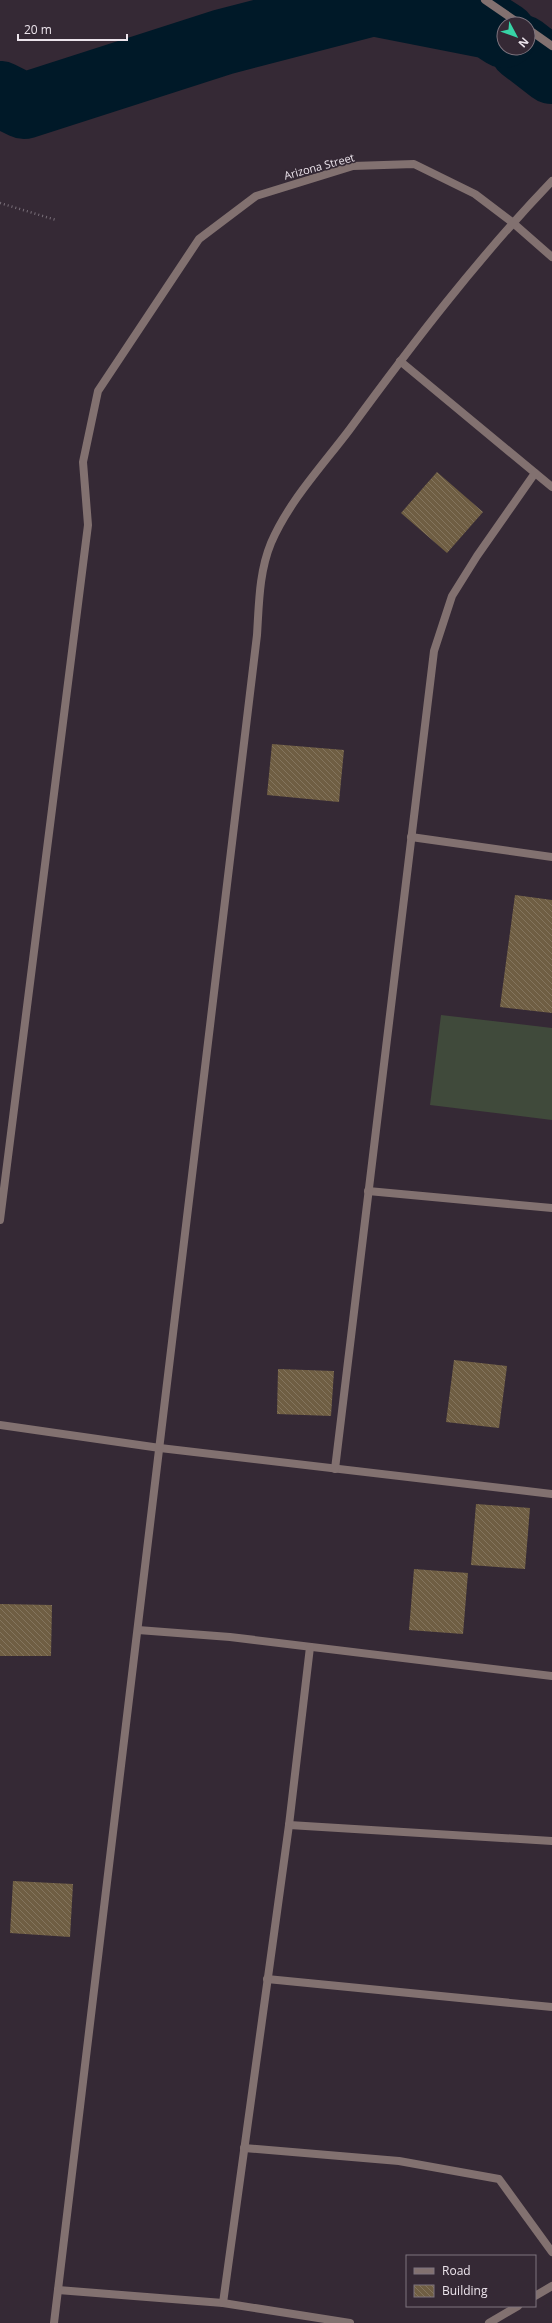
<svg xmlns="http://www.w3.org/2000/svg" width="552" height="2323" viewBox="0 0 552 2323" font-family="'Open Sans',sans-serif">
<defs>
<pattern id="building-back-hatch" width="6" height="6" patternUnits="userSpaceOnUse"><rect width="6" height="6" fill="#6f5e43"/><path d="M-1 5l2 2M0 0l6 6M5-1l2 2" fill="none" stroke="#84755e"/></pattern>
</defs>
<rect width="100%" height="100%" fill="#352935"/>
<path fill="#404a3b" d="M441,1015L552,1028V1120L430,1105Z"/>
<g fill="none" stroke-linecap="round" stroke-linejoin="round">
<g stroke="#001928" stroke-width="66">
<path d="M522,48L552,71"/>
<path d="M0,94L24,106L223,42L373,3L490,26L504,35"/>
</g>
</g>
<g fill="url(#building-back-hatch)">
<path d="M437,472L483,512L447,553L401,513Z"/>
<path d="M272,744L344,750L339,802L267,795Z"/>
<path d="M515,895L552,900V1013L500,1007Z"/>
<path d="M454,1360L507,1366L499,1428L446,1422Z"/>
<path d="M278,1369L334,1371L331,1416L277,1414Z"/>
<path d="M476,1504L530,1508L525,1569L471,1565Z"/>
<path d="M414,1569L468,1573L463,1634L409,1630Z"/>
<path d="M0,1604L52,1605L51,1656H0Z"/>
<path d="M13,1881L73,1884L70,1937L10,1933Z"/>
</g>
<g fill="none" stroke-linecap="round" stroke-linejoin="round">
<path stroke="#796f79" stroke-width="2.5" stroke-dasharray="1 3" stroke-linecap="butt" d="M0,203L56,220"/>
<g stroke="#827170" stroke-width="8">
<path d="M485,0L520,24"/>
<path d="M528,29L552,46"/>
<path d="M400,361L552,487"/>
<path d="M411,837L552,857"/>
<path d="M368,1191L552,1208"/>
<path d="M0,1220L88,525L83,462L98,391L199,239L256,196L353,166L414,164L475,194L512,222L552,257"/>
<path d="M0,1425L160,1448L552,1494"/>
<path d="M335,1469L434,651L452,596L477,556L535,473"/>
<path d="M138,1630L230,1637L552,1676"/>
<path d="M289,1825L552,1841"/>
<path d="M267,1979L552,2007"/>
<path d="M244,2148L399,2161L499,2179L552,2252"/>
<path d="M58,2290L223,2303L350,2323"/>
<path d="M535,2296L552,2286"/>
<path d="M223,2303L289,1825L310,1647"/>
<path d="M54,2323L257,635C259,604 259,572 271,543C289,501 323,465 350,429C413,343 478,258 552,181"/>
<path d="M489,2323L518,2306"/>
</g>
</g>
<g text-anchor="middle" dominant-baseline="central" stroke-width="3.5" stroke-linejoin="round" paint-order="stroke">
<g font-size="11" fill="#ece4ec" stroke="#352935">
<text transform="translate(319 166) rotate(-15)">Arizona Street</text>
</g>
</g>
<rect x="406" y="2255" width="130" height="52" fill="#352935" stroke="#7e747e"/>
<rect x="414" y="2268" width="20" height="6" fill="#827170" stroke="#7e747e"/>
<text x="442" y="2275" font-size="12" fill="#ece4ec">Road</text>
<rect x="414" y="2285" width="20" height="12" fill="url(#building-back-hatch)" stroke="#7e747e"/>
<text x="442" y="2295" font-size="12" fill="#ece4ec">Building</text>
<g transform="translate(516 36) rotate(131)"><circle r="19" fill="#352935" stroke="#7e747e"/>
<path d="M0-3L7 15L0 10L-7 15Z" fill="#37d4a6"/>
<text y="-6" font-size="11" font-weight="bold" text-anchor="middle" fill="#ece4ec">N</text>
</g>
<path d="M18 34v6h109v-6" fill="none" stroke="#ece4ec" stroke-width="2"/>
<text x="24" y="34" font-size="12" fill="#ece4ec" stroke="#352935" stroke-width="3" paint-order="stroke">20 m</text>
</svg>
